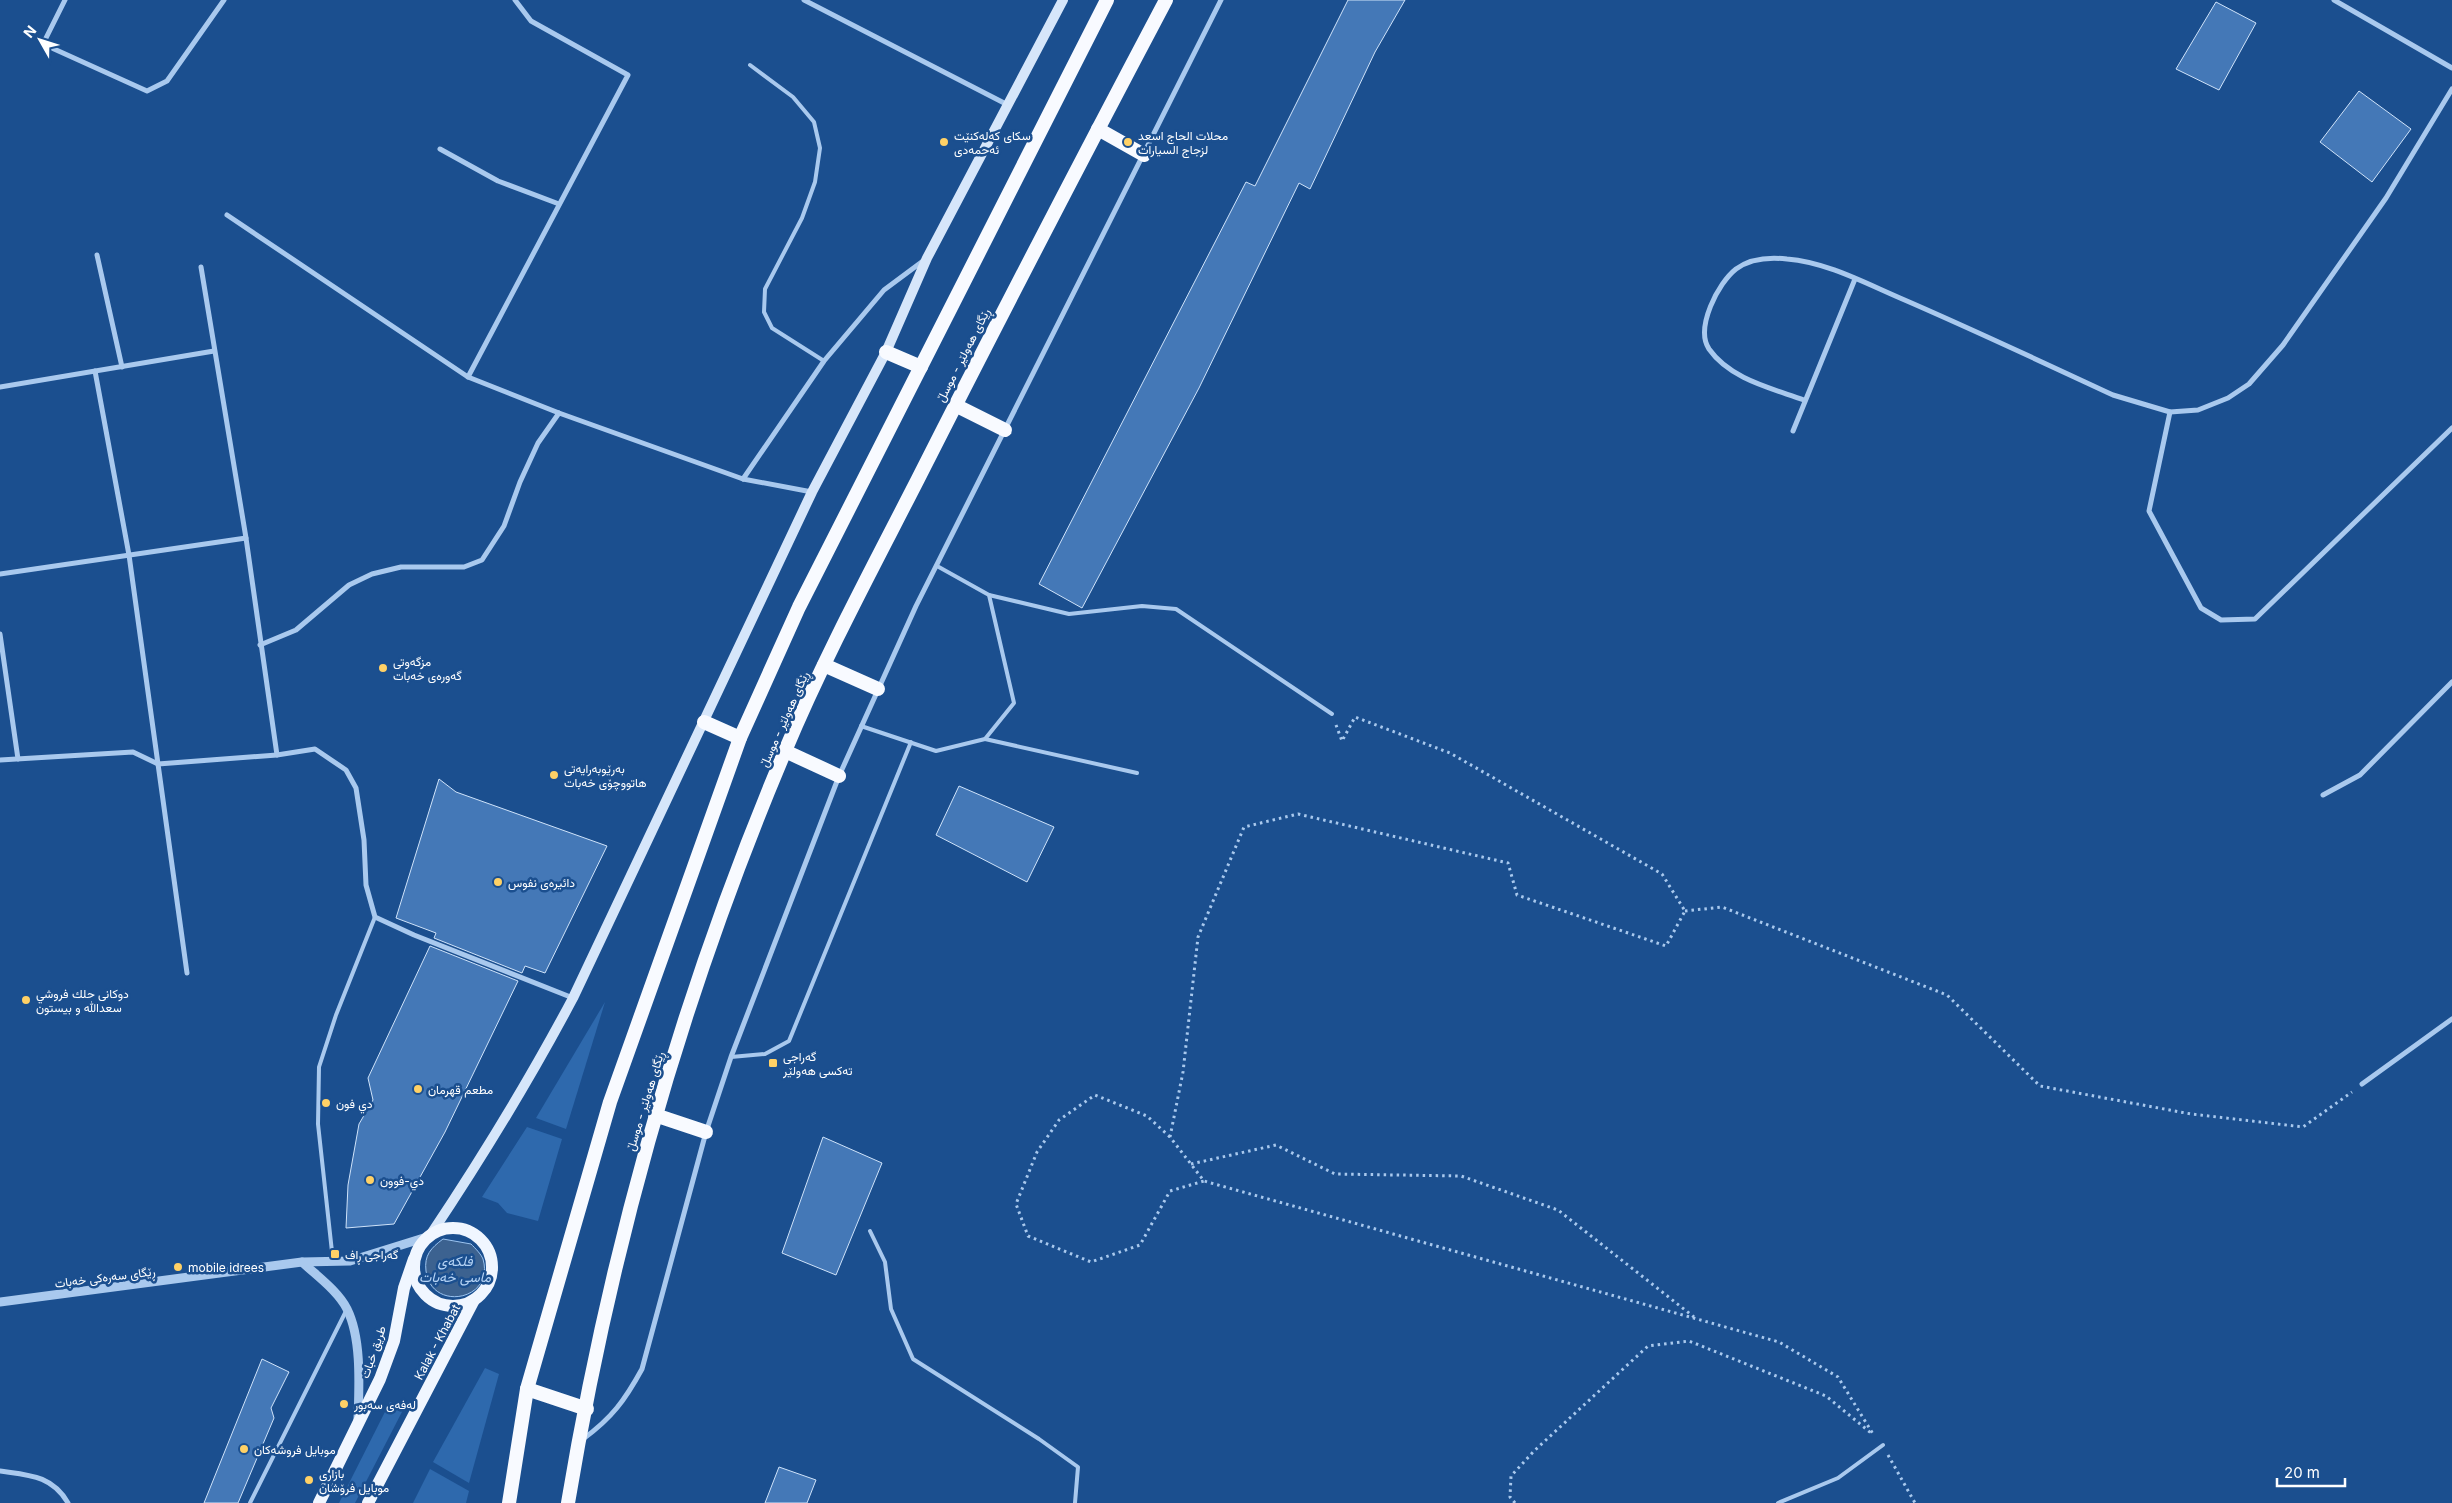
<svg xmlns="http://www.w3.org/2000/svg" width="2452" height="1503" viewBox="0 0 2452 1503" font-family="Inter,Vazirmatn,sans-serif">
<rect width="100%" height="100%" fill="#1b4f8f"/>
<g fill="#2e69ad">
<path d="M605,1002L566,1129L536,1118Z"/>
<path d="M527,1127L562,1139L538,1221L507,1213L498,1203L482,1197Z"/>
<path d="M485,1368L499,1374L469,1483L433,1462Z"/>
<path d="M390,1402L404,1408L355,1503H339Z"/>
<path d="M430,1469L469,1491L466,1503H413Z"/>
</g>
<path fill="#3c6290" stroke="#9cc4f0" d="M443,1239L471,1244C475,1248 481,1254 483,1259C495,1301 431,1312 426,1271C424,1255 431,1248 443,1239Z"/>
<g fill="#4478b7" stroke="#cfe3fa">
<path d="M1348,0H1405L1375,52L1310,189L1299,183L1199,388L1082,608L1039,584L1246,182L1255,186Z"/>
<path d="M2216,2L2256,23L2219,90L2176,69Z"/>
<path d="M2359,91L2411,129L2372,182L2320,142Z"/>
<path d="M439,779L456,792L607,846L545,973L525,966L522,973L434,938L436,933L396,918Z"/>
<path d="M959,786L1054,827L1027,882L936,835Z"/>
<path d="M430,946L518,981L445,1132L394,1224L346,1228L348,1185L359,1124L373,1100L368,1078Z"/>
<path d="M823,1137L882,1163L836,1275L782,1253Z"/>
<path d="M262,1359L289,1372L271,1408L274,1418L238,1503H204Z"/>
<path d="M779,1467L816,1480L807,1503H765Z"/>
</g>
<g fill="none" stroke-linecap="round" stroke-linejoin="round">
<g stroke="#a9c9ee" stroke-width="3" stroke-dasharray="2.5 4" stroke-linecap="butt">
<path d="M1336,725L1342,741L1355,717L1450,753L1662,874L1685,911L1666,946L1517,895L1508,863L1298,814L1244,827L1198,937L1183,1072L1170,1137L1204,1181L1779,1342L1838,1377L1873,1434"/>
<path d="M1685,911L1722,907L1947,995L2040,1086L2191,1114L2303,1127L2352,1092"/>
<path d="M1170,1137L1147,1116L1095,1095L1059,1120L1037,1152L1016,1204L1028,1236L1091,1262L1140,1245L1170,1191L1204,1181"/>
<path d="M1191,1164L1276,1145L1335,1174L1461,1176L1558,1210L1694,1317"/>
<path d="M1888,1455L1915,1503"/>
<path d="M1515,1503L1510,1497L1511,1476L1534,1451L1648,1346L1689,1341L1826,1396L1871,1433"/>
</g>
<g stroke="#a9c9ee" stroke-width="4">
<path d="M750,65L793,97L814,122L820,148L815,182L802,218L765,289L764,312L772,328L824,361"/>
<path d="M989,595L1069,614L1142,606L1176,609L1332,714"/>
<path d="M861,726L936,751L985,739L1014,703L989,595L937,566"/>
<path d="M985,739L1137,773"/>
<path d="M731,1057L765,1054L789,1041L911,742"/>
<path d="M870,1231L885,1262L891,1309L913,1359L1039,1439L1078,1467L1075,1503"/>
<path d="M333,1261L318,1124L319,1067L336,1015L375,917"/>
<path d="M250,1503L346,1311"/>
<path d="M1778,1503L1838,1478L1883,1445"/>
</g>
<g stroke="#a9c9ee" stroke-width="5">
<path d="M65,0L43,44L147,91L167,81L224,0"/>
<path d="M804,0L1008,105"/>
<path d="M2334,0L2452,68"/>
<path d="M440,149L498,181L559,204"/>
<path d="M227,215L468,377L559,413L743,479L812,492"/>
<path d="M97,255L122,367"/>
<path d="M201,267L246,538L277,755"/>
<path d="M95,371L129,555L187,973"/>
<path d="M468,377L628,75L531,21L515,0"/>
<path d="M0,387L214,351"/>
<path d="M1804,400C1771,388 1730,379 1709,349C1695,328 1718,283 1736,269C1751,258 1769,257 1787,259C1826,262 1865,283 1900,298C1972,329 2042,362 2113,395L2170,412L2198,410L2228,398L2249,384L2283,345L2386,198L2452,89"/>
<path d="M2170,412L2149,511L2201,608L2221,620L2255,619L2452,428"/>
<path d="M1793,431L1855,279"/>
<path d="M743,479L824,361L884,290L923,261"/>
<path d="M0,574L246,538"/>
<path d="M0,634L18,759"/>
<path d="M260,645L296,630L349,585L372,574L401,567H464L482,560L504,526L520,482L538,443L559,413"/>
<path d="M0,760L133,752L158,764L277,755L315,749L346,770L356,788L364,840L366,885L375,917L414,935L573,998"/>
<path d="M2323,795L2360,775L2452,682"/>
<path d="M2362,1084L2452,1019"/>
<path d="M583,1439C612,1418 625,1400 642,1369L706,1132L731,1057L839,776L916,606L1221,0"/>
<path d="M0,1471C28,1475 52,1475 68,1503"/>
</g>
<g stroke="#a9c9ee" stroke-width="9">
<path d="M302,1262C317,1276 338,1291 347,1309C362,1339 359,1387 358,1420"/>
<path d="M0,1302L302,1262L350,1261L427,1237"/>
</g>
<path stroke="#d6e6fa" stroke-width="10" d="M431,1234C483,1156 529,1081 573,998L812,492L886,352L927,258L1063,0"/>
<g stroke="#f0f6ff" stroke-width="12">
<circle cx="453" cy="1267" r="39"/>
<path d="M319,1503L380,1379L394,1341L404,1288L414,1259"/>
<path d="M368,1503L474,1300"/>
</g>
<g stroke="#f8faff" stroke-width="14">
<path d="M1098,129L1144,155"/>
<path d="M886,352L921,367"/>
<path d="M955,405L1005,430"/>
<path d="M824,665L878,689"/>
<path d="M704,722L740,738"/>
<path d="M785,751L839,776"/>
<path d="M655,1115L706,1132"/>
<path d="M527,1389L587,1409"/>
<path d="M509,1503L527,1389L610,1102L740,738L799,607L1107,0"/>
<path d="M568,1503C611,1245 683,992 785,751C824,658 872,569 918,479C999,319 1082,159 1166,0"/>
</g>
</g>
<g fill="#ffd166" stroke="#1b4f8f" stroke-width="2">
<circle cx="944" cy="142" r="5"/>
<circle cx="1128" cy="142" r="5"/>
<circle cx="383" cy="668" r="5"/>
<circle cx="554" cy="775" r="5"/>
<circle cx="498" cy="882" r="5"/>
<circle cx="26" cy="1000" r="5"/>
<rect x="768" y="1058" width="10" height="10" rx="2.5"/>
<circle cx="418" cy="1089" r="5"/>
<circle cx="326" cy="1103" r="5"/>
<circle cx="370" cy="1180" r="5"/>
<rect x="330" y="1249" width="10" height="10" rx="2.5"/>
<circle cx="178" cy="1267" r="5"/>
<circle cx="344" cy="1404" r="5"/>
<circle cx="244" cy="1449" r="5"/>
<circle cx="309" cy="1480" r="5"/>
</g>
<g text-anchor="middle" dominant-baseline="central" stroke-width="5" stroke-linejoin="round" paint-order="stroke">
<g font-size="12" fill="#fff" stroke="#1b4f8f" text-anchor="start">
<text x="954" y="135">سکای کەلەکنێت<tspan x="954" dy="14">ئەحمەدی</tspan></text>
<text x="1138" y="135">محلات الحاج اسعد<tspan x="1138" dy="14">لزجاج السيارات</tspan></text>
<text x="393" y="661">مزگەوتى<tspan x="393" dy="14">گەورەى خەبات</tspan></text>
<text x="564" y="768">به‌رێوبه‌رایه‌تی<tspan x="564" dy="14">هاتووچۆی خه‌بات</tspan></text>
<text x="508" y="882">دائیرەی نفوس</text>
<text x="36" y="993">دوكانى جلك فروشي<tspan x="36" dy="14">سعدالله و بيستون</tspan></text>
<text x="783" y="1056">گەراجی<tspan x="783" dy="14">تەکسی هەولێر</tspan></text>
<text x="428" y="1089">مطعم قهرمان</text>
<text x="336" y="1103">دي فون</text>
<text x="380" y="1180">دي-فوون</text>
<text x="345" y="1254">گەراجی ڕاف</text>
<text x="188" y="1267">mobile idrees</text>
<text x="354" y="1404">لەفەی سەبور</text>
<text x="254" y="1449">موبایل فروشەکان</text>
<text x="319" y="1473">بازاڕی<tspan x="319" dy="14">موبایل فرۆشان</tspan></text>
</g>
<g font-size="12" fill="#fff" stroke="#1b4f8f">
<text transform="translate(963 355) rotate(-63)">ڕێگای هەولێر - موسڵ</text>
<text transform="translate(784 719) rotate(-66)">ڕێگای هەولێر - موسڵ</text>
<text transform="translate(645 1101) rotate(-73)">ڕێگای هەولێر - موسڵ</text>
<text transform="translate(105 1277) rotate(-7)">ڕێگای سەرەکی خەبات</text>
<text transform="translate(437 1342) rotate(-62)">Kalak - Khabat</text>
<text transform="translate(373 1352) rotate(-71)">طريق خبات</text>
</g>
<g font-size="14" font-style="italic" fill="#b5d3f5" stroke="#1b4f8f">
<text x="455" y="1260">فلکەی<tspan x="455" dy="16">ماسی خەبات</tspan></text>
</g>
</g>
<g transform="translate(40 40) rotate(309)" stroke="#1b4f8f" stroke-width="4" paint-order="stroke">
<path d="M0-4L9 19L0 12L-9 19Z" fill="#ffffff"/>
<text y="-8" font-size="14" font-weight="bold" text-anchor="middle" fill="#ffffff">N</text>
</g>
<path d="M2277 1478v8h68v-8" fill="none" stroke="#ffffff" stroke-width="2.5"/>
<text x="2284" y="1478" font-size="15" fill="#ffffff" stroke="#1b4f8f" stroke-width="4" paint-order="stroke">20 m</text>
</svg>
